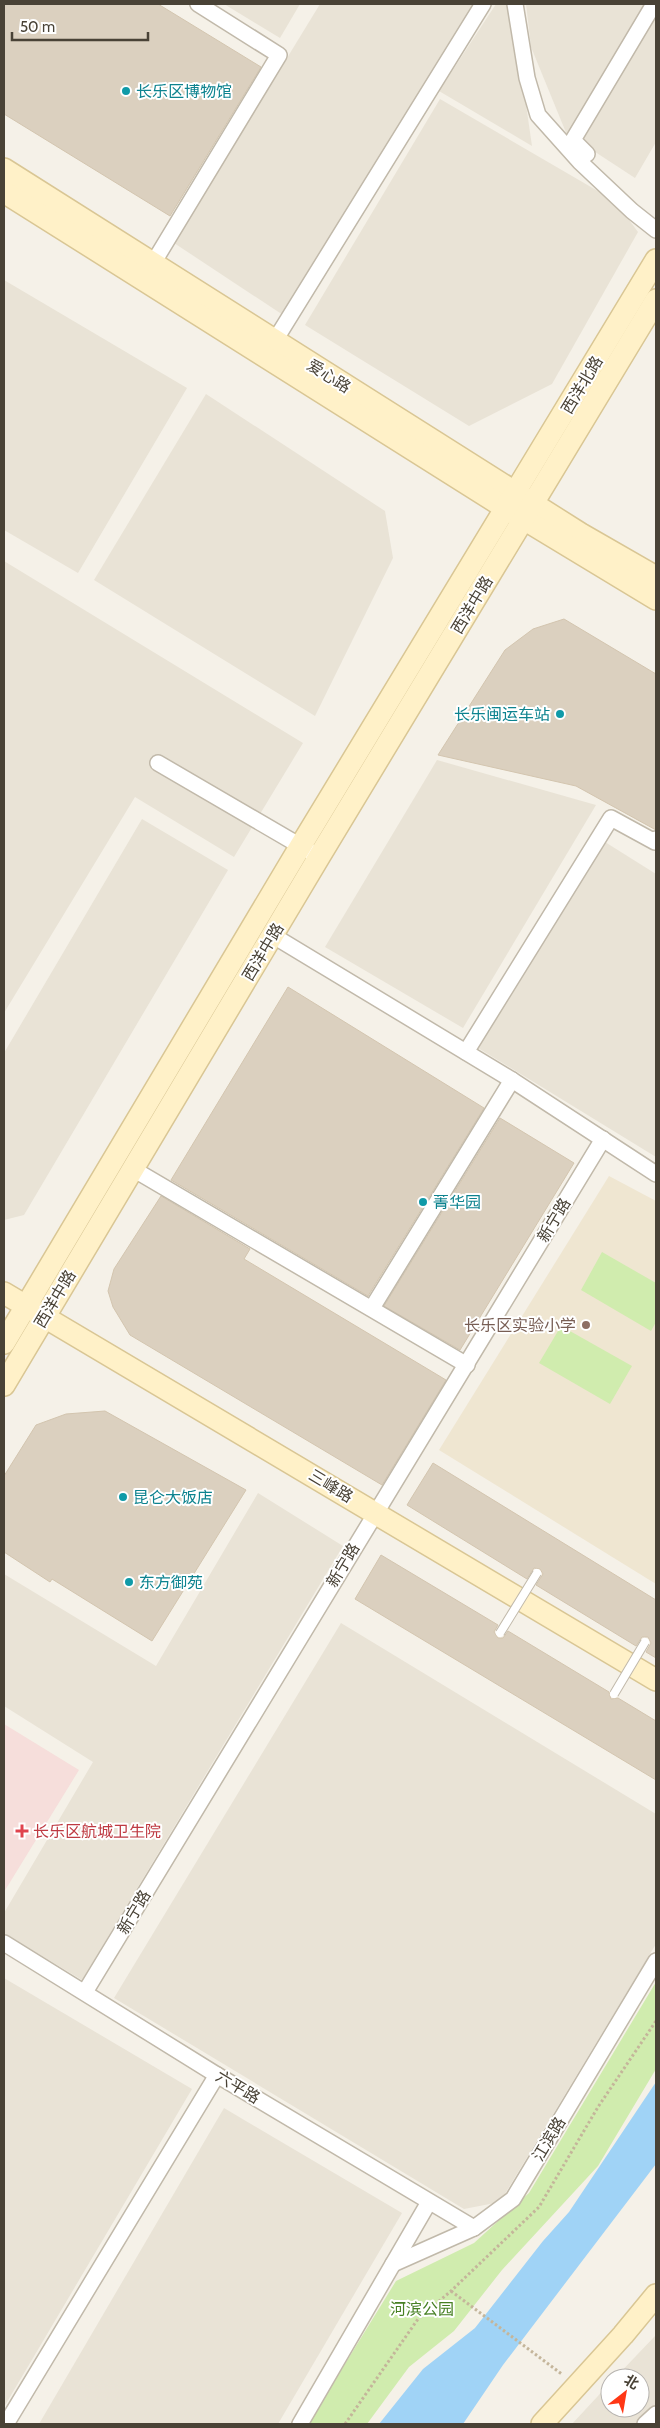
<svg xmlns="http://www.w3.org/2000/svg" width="660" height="2428" viewBox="0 0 660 2428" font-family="Cabin,'Noto Sans SC',sans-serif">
<rect width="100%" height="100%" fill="#f5f1e8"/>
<g fill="#e9e3d6">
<path d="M224,4H300L280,38Z"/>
<path d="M320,4H475L283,315L174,243Z"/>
<path d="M496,4H505L512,8L532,146L439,91Z"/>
<path d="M526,4H646L567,135L531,47Z"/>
<path d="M656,16V142L635,178L580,142Z"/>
<path d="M440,99L615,201L638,232L552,384L469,426L305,325Z"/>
<path d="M4,280L187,388L78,573L4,530Z"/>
<path d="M206,394L385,511L393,558L315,716L94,580Z"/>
<path d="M4,561L303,743L234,857L135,797L4,1013Z"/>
<path d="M437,760L596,805L463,1028L325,947Z"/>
<path d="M142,819L228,870L24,1215L4,1220V1053Z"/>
<path d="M605,842L656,874V1157L478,1048Z"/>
<path d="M258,1493L343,1546L82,1980L4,1933V1913L93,1762L4,1706V1574L156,1666Z"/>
<path d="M341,1623L656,1814V1944L500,2202L464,2209L114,1998Z"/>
<path d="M4,1978L192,2089L4,2407Z"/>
<path d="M224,2108L402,2213L278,2424H39Z"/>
<path d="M656,2335V2424H572L610,2383V2408H640V2378H615Z"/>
</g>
<path fill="#efe6d1" d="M609,1176L656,1201V1584L439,1450Z"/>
<path fill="#f6dedb" d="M4,1724L79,1770L4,1892Z"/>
<g fill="#d0ecae">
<path d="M602,1252L656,1283V1322L651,1331L581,1290Z"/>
<path d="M561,1326L632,1366L610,1404L539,1363Z"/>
<path d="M656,1982V2069L598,2166L502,2270L454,2331L409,2367L367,2424H308L396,2281L474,2243L529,2193Z"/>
</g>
<path fill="#a0d3f6" d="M656,2082V2164L503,2365L463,2424H379L423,2369L475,2328L543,2241L569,2212Z"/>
<g fill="#dbd0bf" stroke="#d3c5af">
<path d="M4,4H158L261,67L170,216L4,114Z"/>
<path d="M564,619L656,674V830L576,786L438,755L505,650L533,629Z"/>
<path d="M288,987L484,1108L368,1296L171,1180Z"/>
<path d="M500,1118L574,1163L460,1350L384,1306Z"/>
<path d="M161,1196L250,1249L244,1259L446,1380L382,1485L130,1335L113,1307L108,1291L114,1269Z"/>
<path d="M105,1411L246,1490L152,1641L52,1579L50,1582L4,1552V1476L36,1425L66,1414Z"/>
<path d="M433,1463L656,1600V1658L646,1652L651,1643L648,1637H642L636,1646L536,1585L543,1574L540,1569L534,1568L527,1579L407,1505Z"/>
<path d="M381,1555L498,1625L494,1632L498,1638H503L508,1631L609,1692L611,1699L618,1698L656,1721V1780L355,1599Z"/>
</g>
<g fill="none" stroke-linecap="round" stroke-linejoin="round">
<defs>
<g id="street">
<path d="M515,4L527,78L538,115L580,162L632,211L656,230"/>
<path d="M587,154L573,140L654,4"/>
<path d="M152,265L279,55L198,4"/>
<path d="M274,342L483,4"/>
<path d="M158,763L309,851"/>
<path d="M272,935L512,1080L656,1174"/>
<path d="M466,1052L611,818L655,842L656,839"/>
<path d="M133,1169L467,1365"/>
<path d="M372,1308L512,1080"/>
<path d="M4,1943L217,2075L474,2228"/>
<path d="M85,1992L603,1139"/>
<path d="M393,2264L474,2228L513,2199L656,1961"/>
<path d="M6,2424L217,2075"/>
<path d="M300,2424L429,2202"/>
<path d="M645,2424L656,2414"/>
</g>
<g id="secondary">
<path d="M4,169L581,534L656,577"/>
<path d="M4,192L507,509L656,599"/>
<path d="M4,1293L656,1680"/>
<path d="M4,1343L300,847L656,260"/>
<path d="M4,1385L319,857L656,300"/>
<path d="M542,2424L623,2335L656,2295"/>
</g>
</defs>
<use href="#street" stroke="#c1b9aa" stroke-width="18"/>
<use href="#secondary" stroke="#d9c694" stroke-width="24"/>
<g stroke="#c4b59a" stroke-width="3" stroke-dasharray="2.5 2.5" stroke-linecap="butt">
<path d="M451,2291L563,2375"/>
<path d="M345,2424L418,2319L451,2291L539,2207L598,2107L656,2021"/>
</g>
<use href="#street" stroke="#fff" stroke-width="15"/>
<use href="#secondary" stroke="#fff1c8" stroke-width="21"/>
<defs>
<g id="lane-bridge">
<path d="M500,1633L537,1573"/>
<path d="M614,1694L645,1642"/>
</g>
</defs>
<use href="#lane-bridge" stroke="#c1b9aa" stroke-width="10" stroke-linecap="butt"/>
<use href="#lane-bridge" stroke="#fff" stroke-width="8"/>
</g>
<g fill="#0f9aa8" stroke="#fff" stroke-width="2">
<circle cx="126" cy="91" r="5"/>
<circle cx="560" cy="714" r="5"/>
<circle cx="423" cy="1202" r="5"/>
<circle cx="123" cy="1497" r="5"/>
<circle cx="129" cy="1582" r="5"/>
</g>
<circle fill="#8d6e63" stroke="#fff" stroke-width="2" cx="586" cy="1325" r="5"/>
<path fill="#e0444e" stroke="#fff" stroke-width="2" d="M19.5 1823.5h5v5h5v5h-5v5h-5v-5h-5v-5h5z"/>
<g text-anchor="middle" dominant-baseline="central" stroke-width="4" stroke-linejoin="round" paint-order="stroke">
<g font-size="16" fill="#0d838f" stroke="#fff" text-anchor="start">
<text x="136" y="91">长乐区博物馆</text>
<text x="550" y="714" text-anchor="end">长乐闽运车站</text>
<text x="433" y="1202">菁华园</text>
<text x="133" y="1497">昆仑大饭店</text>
<text x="139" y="1582">东方御苑</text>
</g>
<g font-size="16" fill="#494236" stroke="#fff">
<text transform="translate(329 376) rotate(32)">爱心路</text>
<text transform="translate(582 385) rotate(-59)">西洋北路</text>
<text transform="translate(472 605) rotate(-59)">西洋中路</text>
<text transform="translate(263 952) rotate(-59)">西洋中路</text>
<text transform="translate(554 1220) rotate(-59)">新宁路</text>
<text transform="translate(55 1299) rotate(-59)">西洋中路</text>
<text transform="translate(331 1486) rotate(31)">三峰路</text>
<text transform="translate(343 1565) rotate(-59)">新宁路</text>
<text transform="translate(134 1912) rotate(-59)">新宁路</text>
<text transform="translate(238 2087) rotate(31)">六平路</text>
<text transform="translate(549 2139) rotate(-59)">江滨路</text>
</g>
<g font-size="16" fill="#785e54" stroke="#fff" text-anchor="end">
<text x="576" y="1325">长乐区实验小学</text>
</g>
<g font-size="16" fill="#be3a42" stroke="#fff" text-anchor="start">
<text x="33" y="1831">长乐区航城卫生院</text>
</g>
<g font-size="16" fill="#478024" stroke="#fff">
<text x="422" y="2309">河滨公园</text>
</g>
</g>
<rect width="660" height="2428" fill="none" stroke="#494236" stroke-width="10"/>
<g transform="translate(625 2393) rotate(31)"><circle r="24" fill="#ffffff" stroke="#b6b3af"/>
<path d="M0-4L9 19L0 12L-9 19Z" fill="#ff3715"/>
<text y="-8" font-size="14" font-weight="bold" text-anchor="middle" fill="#494236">北</text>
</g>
<path d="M12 32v8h136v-8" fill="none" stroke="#494236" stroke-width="2.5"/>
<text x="20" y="32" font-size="15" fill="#494236" stroke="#ffffff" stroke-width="4" paint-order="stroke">50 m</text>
</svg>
